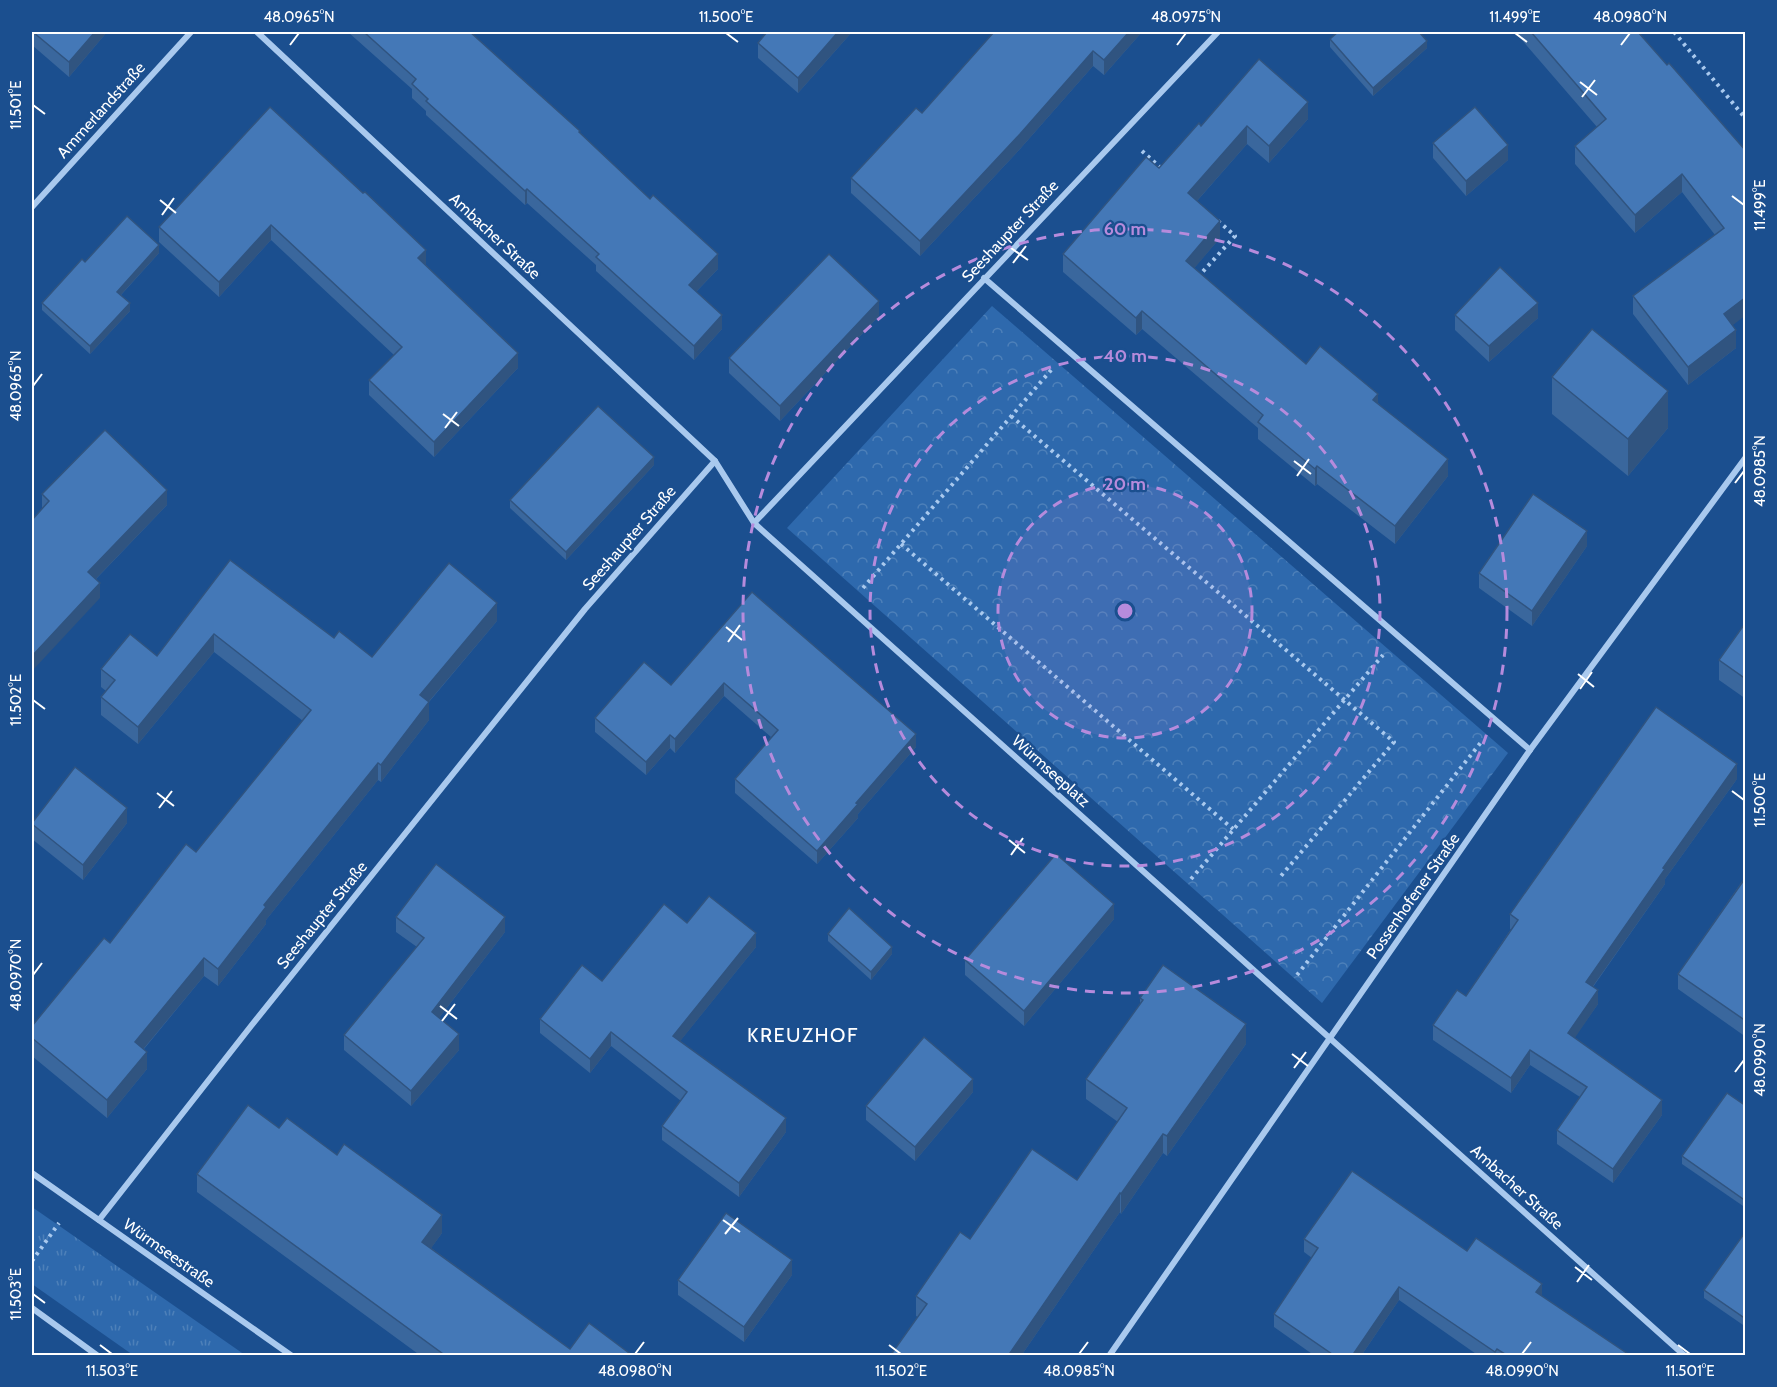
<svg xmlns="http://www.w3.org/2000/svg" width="1777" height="1387" viewBox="0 0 1777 1387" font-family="Cabin,sans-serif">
<defs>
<pattern id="grass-tufts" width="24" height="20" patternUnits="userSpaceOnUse" patternTransform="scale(1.5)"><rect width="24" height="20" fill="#2e69ad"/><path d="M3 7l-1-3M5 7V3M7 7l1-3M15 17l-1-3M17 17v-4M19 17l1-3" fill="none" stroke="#4d80b9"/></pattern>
<pattern id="park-crowns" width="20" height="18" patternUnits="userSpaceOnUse" patternTransform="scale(1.5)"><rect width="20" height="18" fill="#2e69ad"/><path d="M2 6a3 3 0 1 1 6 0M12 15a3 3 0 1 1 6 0" fill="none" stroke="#4d80b9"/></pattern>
</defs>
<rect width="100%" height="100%" fill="#1b4f8f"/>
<path fill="url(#grass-tufts)" d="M32,1207L58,1225L245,1355H133L32,1284Z"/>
<path fill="url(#park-crowns)" d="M992,306L1508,753L1322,1003L787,528Z"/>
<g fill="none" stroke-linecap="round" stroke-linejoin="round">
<g stroke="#a9c9ee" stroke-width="4" stroke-dasharray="3 4.5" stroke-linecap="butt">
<path d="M1674,32L1746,119"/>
<path d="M1142,151L1163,170"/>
<path d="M1198,277L1235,236L1217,220"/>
<path d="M1011,416L1394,742L1281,876"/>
<path d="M901,544L1233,829"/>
<path d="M863,588L1052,369"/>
<path d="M1191,879L1383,655"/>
<path d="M1297,975L1482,741"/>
<path d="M32,1261L59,1223"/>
</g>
<g stroke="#a9c9ee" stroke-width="6">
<path d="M257,32L715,461L754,523L1685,1356"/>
<path d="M32,207L191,32"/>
<path d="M984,278L1530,750"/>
<path d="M754,523L1218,32"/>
<path d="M32,1173L292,1356"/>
<path d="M99,1220L251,1026L585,609L715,461"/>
<path d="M32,1308L98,1356"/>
<path d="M1109,1356L1530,750L1746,457"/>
</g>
</g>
<g fill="#3a679d">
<path d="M32,32H107L69,77L32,45Z"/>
<path d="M348,32H470L580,134L718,269L696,292L722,329L694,360L596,271V265L527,203L525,205L426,115V111L412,98V89Z"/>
<path d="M767,32H852L798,93L758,58V43Z"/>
<path d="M994,32H1142L1104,75L1093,66L1020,149L920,256L851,193V178L922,113Z"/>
<path d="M1515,32H1638L1667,65L1746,151L1732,325L1736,348L1688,385L1633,314V296L1715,235L1682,192L1635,233L1575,164V146L1597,127Z"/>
<path d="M1330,39L1427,48L1373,96L1330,47Z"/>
<path d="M270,107L426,265L518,368L434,457L369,395V380L394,355L271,240L219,297L159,242V227Z"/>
<path d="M1308,119L1269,163L1247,144L1197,201L1220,238L1194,268L1306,364L1378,403L1448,476L1395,544L1317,484L1315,486L1258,439V428L1142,329L1136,335L1063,272V254L1159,168L1201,126Z"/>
<path d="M1433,143L1508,160L1466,196L1433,158Z"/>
<path d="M159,253L121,295L130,311L90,354L42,310V303L85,262Z"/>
<path d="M1455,315L1538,318L1489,362L1455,330Z"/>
<path d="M879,316L780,421L729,373V358Z"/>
<path d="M1552,377L1668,428L1628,476L1552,414Z"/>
<path d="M654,465L566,560L510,508V500Z"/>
<path d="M42,494L167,505L96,579L100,598L42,508Z"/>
<path d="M1587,546L1532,626L1479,588V573Z"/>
<path d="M230,560L334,638L372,657L497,621L429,702V720L381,782L378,780L266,920V924L218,986L204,976L144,1049L147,1069L107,1118L32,1056V1026L196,852L303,721L214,652L138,744L101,715V697L106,691L101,687V669L157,656Z"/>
<path d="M752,592L916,747L858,814V818L817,864L735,793V779L771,737L724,696L675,753L670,748L646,775L595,732V718L671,685Z"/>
<path d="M1746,622V699L1719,680V660Z"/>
<path d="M1737,779L1665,879V884L1593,987L1598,1004L1574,1038L1662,1115L1613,1183L1557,1144V1130L1580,1097L1530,1065L1511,1093L1433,1040V1025L1466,996L1511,929H1510V914Z"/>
<path d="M32,823H127L83,880L32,839Z"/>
<path d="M1746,867V1037L1678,989V974L1743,880V870Z"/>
<path d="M396,917L505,932L439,1018L459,1050L411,1106L344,1050V1035L417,947L396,932Z"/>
<path d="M1114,919L1024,1026L965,975V960Z"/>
<path d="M687,923L756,947L680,1041L786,1132L739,1197L662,1140V1126L681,1101L611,1046L590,1073L540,1033V1019L602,981Z"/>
<path d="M828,934L892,954L871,980L828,941Z"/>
<path d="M1140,998L1246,1044L1167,1156L1163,1153L1121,1214L1120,1212L1021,1356H890L918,1317L916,1316V1296L970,1239L1077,1180L1118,1122L1086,1099V1079L1140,1004Z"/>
<path d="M973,1092L915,1161L866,1120V1106Z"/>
<path d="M1746,1106V1208L1682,1164V1156Z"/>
<path d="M279,1128L337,1155L442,1233L431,1248L570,1349L633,1356H421L197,1192V1174Z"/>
<path d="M1746,1231V1327L1704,1298V1290Z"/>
<path d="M1304,1239L1467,1251L1542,1296L1631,1356H1479L1399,1300L1361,1356H1315L1274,1327V1314L1312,1258L1304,1252Z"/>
<path d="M792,1275L744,1342L678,1295V1280Z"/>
</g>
<g fill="#305480">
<path d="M95,32H107L69,77V62Z"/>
<path d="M838,32H852L798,93V78Z"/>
<path d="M1129,32H1142L1104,75V60Z"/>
<path d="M1427,41V48L1373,96V88Z"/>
<path d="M1093,51V66L1020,149L920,256V241Z"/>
<path d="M1308,102V119L1269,163V146Z"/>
<path d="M1247,126V144L1188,211V193Z"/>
<path d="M1508,145V160L1466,196V181Z"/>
<path d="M1682,174V192L1635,233V215Z"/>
<path d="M527,189V203L525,205V191Z"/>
<path d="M1220,221V238L1186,278V261Z"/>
<path d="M271,225V240L219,297V282Z"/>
<path d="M159,245V253L117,299V292Z"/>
<path d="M426,250V265L418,258Z"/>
<path d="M718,254V269L689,299V285Z"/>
<path d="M1746,297V315L1724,332V314Z"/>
<path d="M879,301V316L780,421V406Z"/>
<path d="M130,303V311L90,354V346Z"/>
<path d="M1538,303V318L1489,362V346Z"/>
<path d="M1142,311V329L1136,335V318Z"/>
<path d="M722,315V329L694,360V346Z"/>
<path d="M1736,330V348L1688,385V367Z"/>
<path d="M518,353V368L434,457V442Z"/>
<path d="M1668,391V428L1628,476V439Z"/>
<path d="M1378,394V411L1373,400Z"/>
<path d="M654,457V465L566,560V552Z"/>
<path d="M1448,459V476L1395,544V526Z"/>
<path d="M1317,466V484L1315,486V469Z"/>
<path d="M167,490V505L88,587V572Z"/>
<path d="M1587,531V546L1532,626V611Z"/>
<path d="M100,583V598L32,671V656Z"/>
<path d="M497,603V621L420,712V695Z"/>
<path d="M214,634V652L138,744V727Z"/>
<path d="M724,683V696L675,753V739Z"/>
<path d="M429,702V720L381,782V765Z"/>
<path d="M916,734V747L858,814V818L817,864V851L856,803Z"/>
<path d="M670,735V748L646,775V762Z"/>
<path d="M378,763V780L266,920V924L218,986V969L264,905Z"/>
<path d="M1737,764V779L1665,879V884L1586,996V982L1663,868Z"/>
<path d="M127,808V823L83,880V865Z"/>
<path d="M1114,904V919L1024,1026V1011Z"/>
<path d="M505,917V932L432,1027V1012Z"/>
<path d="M756,933V947L673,1050V1036Z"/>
<path d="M892,947V954L871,980V972Z"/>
<path d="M204,958V976L135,1059V1042Z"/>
<path d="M1598,990V1004L1568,1048V1033Z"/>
<path d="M1246,1024V1044L1167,1156V1136Z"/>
<path d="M611,1032V1046L590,1073V1059Z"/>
<path d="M459,1034V1050L411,1106V1091Z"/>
<path d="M1530,1050V1065L1511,1093V1078Z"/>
<path d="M147,1052V1069L107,1118V1100Z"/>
<path d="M973,1079V1092L915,1161V1147Z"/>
<path d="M1662,1100V1115L1613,1183V1169Z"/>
<path d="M786,1118V1132L739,1197V1183Z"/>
<path d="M1163,1134V1153L1121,1214V1194Z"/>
<path d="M1120,1193V1212L1021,1356H1008Z"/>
<path d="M442,1215V1233L422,1261V1242Z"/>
<path d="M792,1260V1275L744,1342V1327Z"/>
<path d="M1542,1284V1298L1536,1292Z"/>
<path d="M1399,1287V1300L1361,1356H1352Z"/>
</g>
<g fill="#4478b7" stroke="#305480" stroke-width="1.5">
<path d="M33,32H95L69,62Z"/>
<path d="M364,32H470L580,131L579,132L650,199L653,195L718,254L689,285L722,315L694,346L596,257L599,254L527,189L525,191L426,101L428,99L412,84L416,79Z"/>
<path d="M767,32H838L798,78L758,43Z"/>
<path d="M994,32H1129L1104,60L1093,51L1020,134L920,241L851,178L916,108L922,113Z"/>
<path d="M1338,32H1419L1427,41L1373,88L1330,39Z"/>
<path d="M1531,32H1638L1667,65L1669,63L1746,151V297L1724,314L1736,330L1688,367L1633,296L1724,228L1682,174L1635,215L1575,146L1606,119Z"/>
<path d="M1259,59L1308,102L1269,146L1247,126L1188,193L1220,221L1186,261L1306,364L1320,346L1378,394L1373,400L1448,459L1395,526L1317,466L1315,469L1258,422L1263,415L1142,311L1136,318L1063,254L1146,157L1159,168L1199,123L1201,126Z"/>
<path d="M270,107L363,193L365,192L426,250L418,258L518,353L434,442L369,380L402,347L271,225L219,282L159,227Z"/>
<path d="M1475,107L1508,145L1466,181L1433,143Z"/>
<path d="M127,216L159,245L117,292L130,303L90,346L42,303L82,259L85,262Z"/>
<path d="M829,254L879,301L780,406L729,358Z"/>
<path d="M1500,267L1538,303L1489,346L1455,315Z"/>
<path d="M1592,329L1668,391L1628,439L1552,377Z"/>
<path d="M598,406L654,457L566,552L510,500Z"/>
<path d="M105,430L167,490L88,572L100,583L32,656V520L49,501L42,494Z"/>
<path d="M1533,494L1587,531L1532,611L1479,573Z"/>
<path d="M230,560L334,638L339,631L372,657L449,563L497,603L420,695L429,702L381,765L378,763L264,905L266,907L218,969L204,958L135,1042L147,1052L107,1100L32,1038V1026L104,938L110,943L186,844L196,852L311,710L214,634L138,727L101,697L115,680L101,669L130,634L157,656Z"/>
<path d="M752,592L916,734L856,803L858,804L817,851L735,779L778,730L724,683L675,739L670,735L646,762L595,718L644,662L671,685Z"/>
<path d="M1746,622V679L1719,660Z"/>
<path d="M1656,707L1737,764L1663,868L1665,869L1586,982L1598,990L1568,1033L1662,1100L1613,1169L1557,1130L1587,1087L1530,1050L1511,1078L1433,1025L1457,990L1466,996L1518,920L1510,914Z"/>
<path d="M75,767L127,808L83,865L32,824V823Z"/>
<path d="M1056,854L1114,904L1024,1011L965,960Z"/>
<path d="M436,864L505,917L432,1012L459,1034L411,1091L344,1035L424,938L396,917Z"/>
<path d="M1746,877V1021L1678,974Z"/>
<path d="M709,896L756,933L673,1036L786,1118L739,1183L662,1126L687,1092L611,1032L590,1059L540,1019L582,965L602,981L664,904L687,923Z"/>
<path d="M849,908L892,947L871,972L828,934Z"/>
<path d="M1163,965L1246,1024L1167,1136L1163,1134L1121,1194L1120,1193L1008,1356H890L927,1304L916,1296L960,1232L970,1239L1032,1149L1077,1180L1127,1108L1086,1079L1143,1000L1140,998Z"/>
<path d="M924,1037L973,1079L915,1147L866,1106Z"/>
<path d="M1727,1093L1746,1106V1201L1682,1156Z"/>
<path d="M248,1105L279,1128L287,1118L337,1155L344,1144L442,1215L422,1242L570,1349L589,1323L633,1356H446L197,1174Z"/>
<path d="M1352,1171L1467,1251L1476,1238L1542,1284L1536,1292L1631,1356H1508L1497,1349L1495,1352L1399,1287L1352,1356H1335L1274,1314L1318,1248L1304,1239Z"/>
<path d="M726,1213L792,1260L744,1327L678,1280Z"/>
<path d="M1746,1231V1319L1704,1290Z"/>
</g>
<path fill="none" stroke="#fff" stroke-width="2" d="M726,33L738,42M1515,33L1527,42M290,45L299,33M1177,45L1186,33M1621,45L1630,33M1580,82L1597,95M1582,97L1595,80M33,105L45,114M1732,196L1744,205M160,200L176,213M162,215L174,198M1011,248L1028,260M1013,263L1026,246M33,386L42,374M443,414L459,426M445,428L457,412M1294,461L1311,474M1297,476L1309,459M1735,483L1744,471M726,627L742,640M728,642L740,625M1578,674L1594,687M1580,689L1592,672M33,700L45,709M1732,791L1744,800M157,793L174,806M159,808L172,791M1009,840L1025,853M1011,855L1023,838M33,975L42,963M440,1006L457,1019M442,1021L455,1004M1292,1054L1308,1066M1294,1068L1306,1052M1735,1072L1744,1060M723,1220L740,1232M725,1234L738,1218M1575,1267L1592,1280M1577,1282L1589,1265M33,1294L45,1303M100,1345L112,1354M889,1345L901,1354M1678,1345L1690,1354M635,1354L644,1342M1079,1354L1088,1342M1522,1354L1531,1342"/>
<circle cx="1125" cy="611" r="127" fill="#b68bdc" fill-opacity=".12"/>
<g fill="none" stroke="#b68bdc" stroke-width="3" stroke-dasharray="10 8">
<circle cx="1125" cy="611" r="127"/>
<circle cx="1125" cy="611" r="255"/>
<circle cx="1125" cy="611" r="382"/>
</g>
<g text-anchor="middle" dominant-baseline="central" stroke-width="4.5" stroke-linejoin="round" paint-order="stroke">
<g font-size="16" fill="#fff" stroke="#1b4f8f">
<text transform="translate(101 110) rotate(-48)">Ammerlandstraße</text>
<text transform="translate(1010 231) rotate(-47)">Seeshaupter Straße</text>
<text transform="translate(495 236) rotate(43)">Ambacher Straße</text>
<text transform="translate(629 538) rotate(-49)">Seeshaupter Straße</text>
<text transform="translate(1051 771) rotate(42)">Würmseeplatz</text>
<text transform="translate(1413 896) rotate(-55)">Possenhofener Straße</text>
<text transform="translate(322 915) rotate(-51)">Seeshaupter Straße</text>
<text transform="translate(1517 1187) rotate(42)">Ambacher Straße</text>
<text transform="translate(169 1253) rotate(35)">Würmseestraße</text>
</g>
<g font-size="20" letter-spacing="1.5" fill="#fff" stroke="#1b4f8f">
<text x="803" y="1035">KREUZHOF</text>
</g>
</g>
<circle cx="1125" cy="611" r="9" fill="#b68bdc" stroke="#1b4f8f" stroke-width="3"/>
<g font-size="18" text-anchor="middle" font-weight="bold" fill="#b68bdc" stroke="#1b4f8f" stroke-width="4.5" stroke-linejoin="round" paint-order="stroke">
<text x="1125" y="235">60 m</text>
<text x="1125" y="362">40 m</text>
<text x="1125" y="490">20 m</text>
</g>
<rect width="1777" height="1387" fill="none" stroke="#1b4f8f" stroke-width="66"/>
<rect x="33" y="33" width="1711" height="1321" fill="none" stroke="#fff" stroke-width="2"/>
<g font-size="15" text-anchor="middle" fill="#fff">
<text x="299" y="22">48.0965°N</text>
<text x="726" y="22">11.500°E</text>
<text x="1186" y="22">48.0975°N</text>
<text x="1515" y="22">11.499°E</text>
<text x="1630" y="22">48.0980°N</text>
<text transform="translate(16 105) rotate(-90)" y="5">11.501°E</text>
<text transform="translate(1760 205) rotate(-90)" y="5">11.499°E</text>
<text transform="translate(16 386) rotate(-90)" y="5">48.0965°N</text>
<text transform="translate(1760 471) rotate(-90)" y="5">48.0985°N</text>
<text transform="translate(16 700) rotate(-90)" y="5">11.502°E</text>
<text transform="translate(1760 800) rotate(-90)" y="5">11.500°E</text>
<text transform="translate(16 975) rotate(-90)" y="5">48.0970°N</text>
<text transform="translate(1760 1060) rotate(-90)" y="5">48.0990°N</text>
<text transform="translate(16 1294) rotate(-90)" y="5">11.503°E</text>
<text x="112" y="1376">11.503°E</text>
<text x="635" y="1376">48.0980°N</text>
<text x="901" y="1376">11.502°E</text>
<text x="1079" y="1376">48.0985°N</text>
<text x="1522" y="1376">48.0990°N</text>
<text x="1690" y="1376">11.501°E</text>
</g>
</svg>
